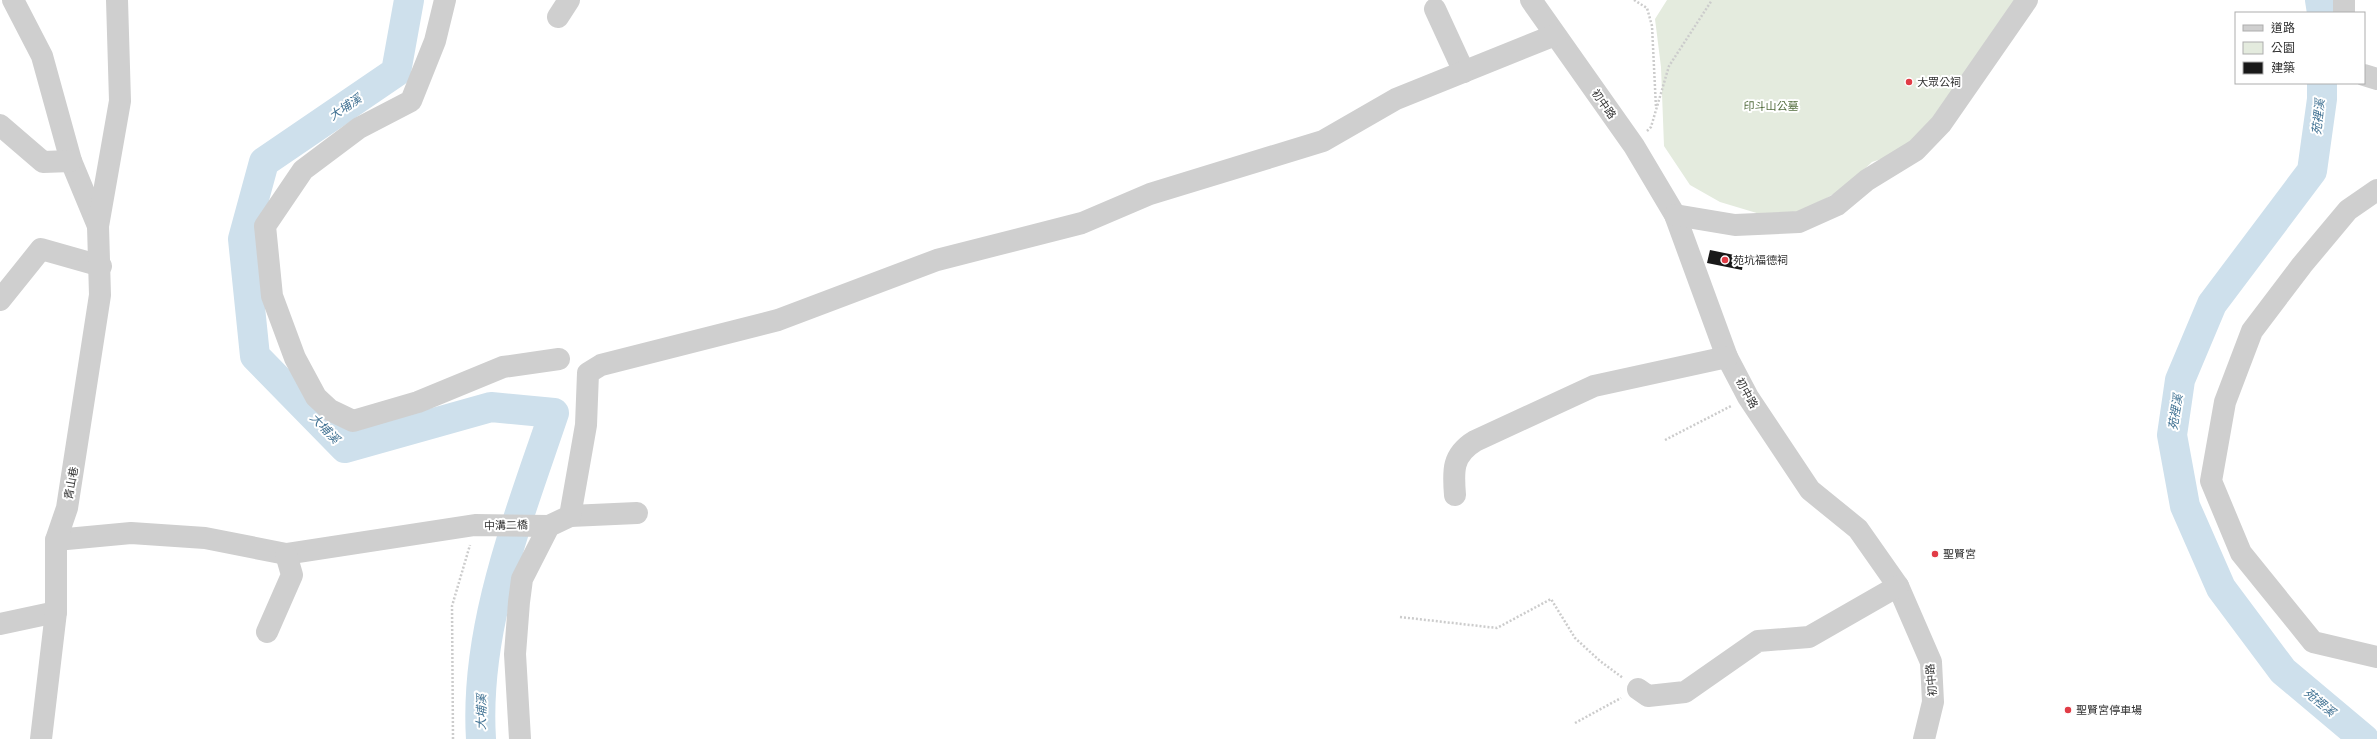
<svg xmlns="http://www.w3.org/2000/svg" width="2377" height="739" viewBox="0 0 2377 739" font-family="Cabin,'Noto Sans TC',sans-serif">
<rect width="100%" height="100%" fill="#fff"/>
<path fill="#e4ebde" d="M1667,0H2016L1947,105L1899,153L1872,162L1843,189L1793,216L1770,217L1720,202L1690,185L1664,146L1661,67L1655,19Z"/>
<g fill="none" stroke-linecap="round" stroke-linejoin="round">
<g stroke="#cee0ec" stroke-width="30">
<path d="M409,0L396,72L264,162L243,239L255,356L345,448L491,407L554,413C519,517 474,628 481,739"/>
<path d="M2320,0L2322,13"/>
<path d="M2322,83V99L2312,171L2212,304L2180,380L2172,435L2185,506L2221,588L2283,671L2364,739"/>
</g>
</g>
<path fill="#191919" d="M1710,250L1744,257L1742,270L1707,263Z"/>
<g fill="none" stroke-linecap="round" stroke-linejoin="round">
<g stroke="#ccc" stroke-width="2.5" stroke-dasharray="2 2" stroke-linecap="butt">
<path d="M1634,0L1647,8L1652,26L1656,108"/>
<path d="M1647,131L1651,127L1669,66L1712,0"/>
<path d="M1665,440L1731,406"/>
<path d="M1400,617L1497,628L1551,599L1575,638L1600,661L1623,678"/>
<path d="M1575,723L1621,698"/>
<path d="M453,739L452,606L470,545"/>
</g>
<g stroke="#cfcfcf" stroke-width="22">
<path d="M13,0L42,56L71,161L98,226"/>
<path d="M445,0L435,41L411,101L359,128L303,170L265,226L272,296L295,358L316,397L330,410L353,421L418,402L503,367L559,359"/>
<path d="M1531,0L1634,146L1675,215L1727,357L1748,397L1810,490L1858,529L1898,586L1931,662L1933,702L1924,739"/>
<path d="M2344,0V13"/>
<path d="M1435,9L1464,72"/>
<path d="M558,17L569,0"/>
<path d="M2364,75L2377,79"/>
<path d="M0,125L43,162L71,161"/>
<path d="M2377,190L2348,210L2302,265L2252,331L2225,402L2211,481L2241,553L2313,642L2377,657"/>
<path d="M1675,215L1735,225L1799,222L1837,205L1867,180L1916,150L1941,124L2027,0"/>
<path d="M0,300L41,249L101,266"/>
<path d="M1455,495C1453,471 1452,455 1475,441L1594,386L1727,357"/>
<path d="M570,516L637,513"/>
<path d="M56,540L131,533L205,538L286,554L475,525L549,526"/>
<path d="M0,624L56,612"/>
<path d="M267,632L292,575L286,554"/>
<path d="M1638,689L1648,696L1685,692L1758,641L1809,637L1898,586"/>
<path d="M41,739L56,612V540L67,508L100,295L98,226L120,101L117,0"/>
<path d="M520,739L515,654L519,602L522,579L549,526L570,516L586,425L588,373L601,365L778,320L937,260L1082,223L1150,194L1323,141L1396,99L1555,35"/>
</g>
</g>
<g fill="#e13c46" stroke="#fff" stroke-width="1.5">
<circle cx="1909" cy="82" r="4"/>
<circle cx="1725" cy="260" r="4"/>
<circle cx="1935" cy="554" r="4"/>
<circle cx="2068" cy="710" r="4"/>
</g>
<g text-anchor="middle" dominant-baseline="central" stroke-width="4" stroke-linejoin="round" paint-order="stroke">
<g font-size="11" fill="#323232" stroke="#fff" text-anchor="start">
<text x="1917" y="82">大眾公祠</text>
<text x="1733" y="260">苑坑福德祠</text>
<text x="1943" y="554">聖賢宮</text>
<text x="2076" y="710">聖賢宮停車場</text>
</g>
<g font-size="11" fill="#323232" stroke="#fff">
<text transform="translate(1604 104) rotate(55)">初中路</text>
<text transform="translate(1747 393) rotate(61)">初中路</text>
<text transform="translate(71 483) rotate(-80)">青山巷</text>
<text transform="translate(506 525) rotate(-1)">中溝二橋</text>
<text transform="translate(1931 680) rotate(-95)">初中路</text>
</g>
<g font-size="11" fill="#546d3f" stroke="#fff">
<text x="1771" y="106">印斗山公墓</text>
</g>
<g font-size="12" font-style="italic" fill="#417293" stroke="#fff">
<text transform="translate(345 107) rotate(-34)">大埔溪</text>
<text transform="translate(2318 117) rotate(-84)">苑裡溪</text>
<text transform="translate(2175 412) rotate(-81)">苑裡溪</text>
<text transform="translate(325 428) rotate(46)">大埔溪</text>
<text transform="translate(2320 702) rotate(40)">苑裡溪</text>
<text transform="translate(481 712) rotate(-89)">大埔溪</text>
</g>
</g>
<rect x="2235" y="12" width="130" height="72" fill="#ffffff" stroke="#adadad"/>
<rect x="2243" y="25" width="20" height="6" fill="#cfcfcf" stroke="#adadad"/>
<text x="2271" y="32" font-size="12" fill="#323232">道路</text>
<rect x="2243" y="42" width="20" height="12" fill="#e4ebde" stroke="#adadad"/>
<text x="2271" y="52" font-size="12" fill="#323232">公園</text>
<rect x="2243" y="62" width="20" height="12" fill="#191919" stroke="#adadad"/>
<text x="2271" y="72" font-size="12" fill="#323232">建築</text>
</svg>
